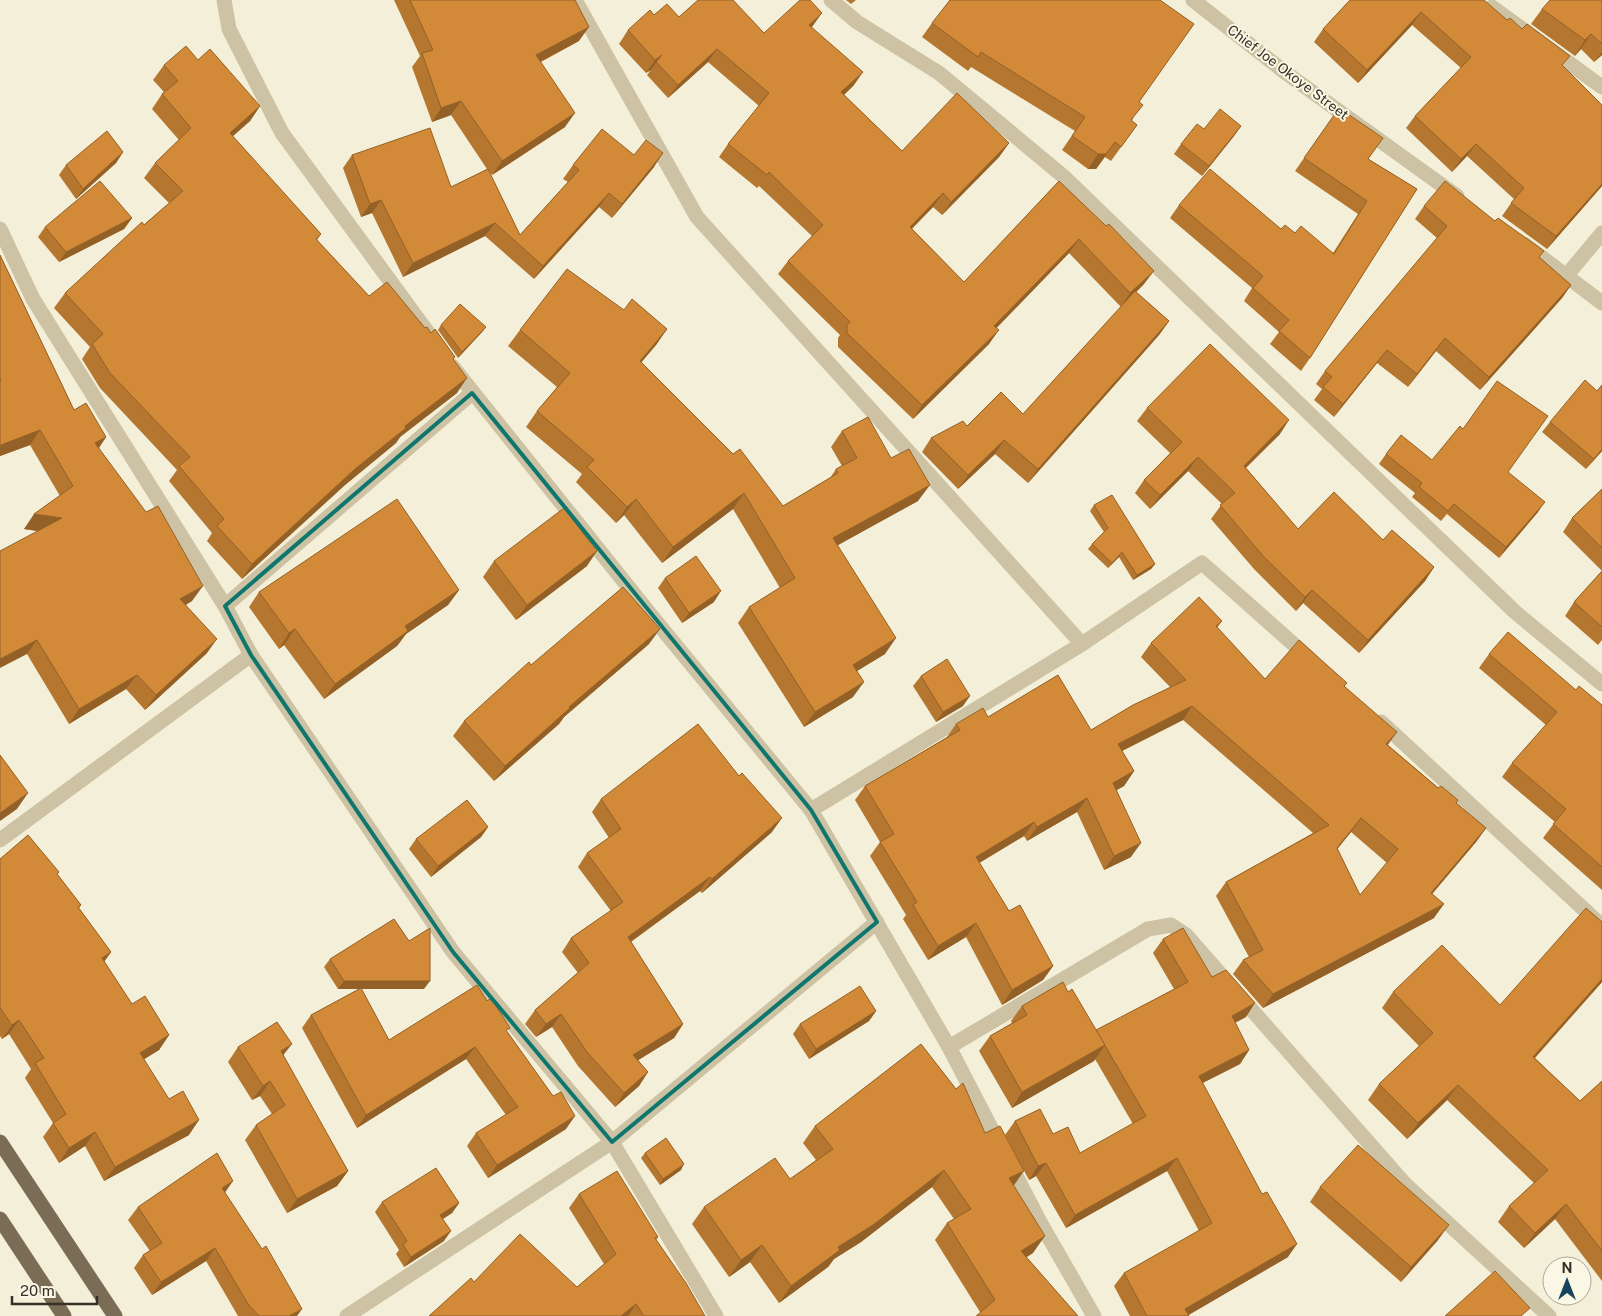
<svg xmlns="http://www.w3.org/2000/svg" width="1602" height="1316" viewBox="0 0 1602 1316" font-family="'Public Sans',sans-serif">
<rect width="100%" height="100%" fill="#f4efd8"/>
<g fill="none" stroke-linecap="round" stroke-linejoin="round">
<g stroke="#cdc2a3" stroke-width="15">
<path d="M224,0L229,29L282,133L434,341"/>
<path d="M575,0L697,217L1082,644"/>
<path d="M831,0L857,22L939,73L1063,176L1515,612L1602,684"/>
<path d="M1193,0L1286,73L1457,196"/>
<path d="M1492,7L1602,87"/>
<path d="M0,229L33,299L225,606L251,655L453,952L612,1142L716,1316"/>
<path d="M1524,244L1602,303"/>
<path d="M1567,275L1602,233"/>
<path d="M452,366L650,614L811,810L949,1047L1040,1222L1094,1316"/>
<path d="M225,606L472,393"/>
<path d="M1381,722L1602,926"/>
<path d="M811,810L1082,644L1202,563L1309,658"/>
<path d="M0,840L251,655"/>
<path d="M949,1047L1148,929L1171,925L1186,935L1405,1184L1549,1316"/>
<path d="M347,1316L612,1142L877,922"/>
</g>
<g stroke="#7b6d55" stroke-width="15">
<path d="M0,1142L115,1316"/>
<path d="M0,1219L64,1316"/>
</g>
</g>
<g fill="#b57730" fill-rule="evenodd">
<path d="M394,0H532L579,41L541,62L565,127L492,175L488,170L520,235L568,182L563,179L573,165L634,155L654,167L612,218L599,207L534,279L485,236L403,277L372,213L361,217L343,168L352,155L451,187L487,169L451,115L432,122L412,67L420,56Z"/>
<path d="M846,0H856L851,4Z"/>
<path d="M1350,0L1507,20L1522,29L1563,66L1602,186L1547,249L1502,216L1514,199L1467,156L1452,172L1406,128L1415,116L1461,68L1412,25L1358,83L1314,42L1323,29Z"/>
<path d="M1602,0V55L1594,62L1581,49L1575,56L1531,24L1542,9Z"/>
<path d="M654,15L679,17L764,33L812,27L854,85L844,95L902,151L1009,143L999,157L942,215L933,207L912,229L964,282L1059,181L1144,284L1136,292L1169,321L1159,335L1028,483L995,454L958,489L922,452L931,438L967,426L1023,414L1121,307L1069,253L996,328L989,344L913,419L838,347V338L840,335L778,274L788,261L812,236L759,186L757,188L719,157L728,144L759,106L708,62L668,98L647,75L651,70L646,73L619,44L628,30Z"/>
<path d="M932,23L1139,102L1132,121L1137,125L1111,161L1105,157L1096,169H1088L1062,150L1075,131L971,67L968,71L922,37Z"/>
<path d="M198,60L260,106L250,121L232,137L321,234L317,240L369,296L425,328L453,360L457,393L400,437L396,443L345,485L242,579L207,541L212,533L169,481L177,470L100,388L82,359L90,347L54,308L65,293L169,203L144,178L155,163L179,140L152,109L162,94L164,92L153,80L164,65Z"/>
<path d="M1339,108L1368,159L1417,189L1310,358L1301,371L1270,344L1279,332L1244,301L1252,288L1170,218L1179,205L1295,233L1333,253L1358,214L1295,171Z"/>
<path d="M1241,126L1234,136L1202,176L1174,154L1181,144L1204,129Z"/>
<path d="M123,152L116,163L76,199L59,175L66,165Z"/>
<path d="M1424,206L1539,257L1571,285L1562,298L1480,390L1436,351L1408,387L1377,363L1334,417L1314,400L1322,389L1316,384L1325,371L1437,238L1415,219Z"/>
<path d="M132,218L124,229L59,262L38,237L45,227Z"/>
<path d="M0,255L74,410L106,437L99,448L192,601L186,605L207,653L145,710L126,689L69,724L27,654L38,531L24,529L60,496L30,445L0,456Z"/>
<path d="M624,310L667,329L656,345L641,362L783,506L830,478L836,469L842,466L831,447L842,431L891,458L918,501L837,545L885,654L857,671L853,697L804,727L738,623L749,607L780,588L733,509L662,563L624,515L616,523L576,482L582,474L526,427L537,411L557,387L508,346L520,330Z"/>
<path d="M441,325L486,327L482,332L458,358L438,330Z"/>
<path d="M1602,385V451L1586,469L1542,432L1550,422L1597,391Z"/>
<path d="M1147,408L1280,434L1246,468L1298,529L1383,540L1434,567L1425,581L1359,653L1303,603L1296,611L1254,569L1211,519L1222,504L1188,471L1150,509L1135,493L1144,480L1170,453L1137,421Z"/>
<path d="M1386,454L1508,472L1538,512L1499,558L1447,514L1441,521L1412,497L1415,493L1379,464Z"/>
<path d="M1602,489V640L1598,645L1565,616L1574,602L1602,571L1563,532L1572,518Z"/>
<path d="M1094,505L1155,564L1151,569L1133,580L1119,557L1108,568L1088,549L1092,544L1104,532L1090,511Z"/>
<path d="M494,561L587,566L516,620L483,577Z"/>
<path d="M665,578L714,602L682,623L658,588Z"/>
<path d="M459,590L448,605L406,634L397,646L324,699L284,645L279,649L249,607L259,592Z"/>
<path d="M1222,621L1217,628L1265,679L1345,687L1388,745L1486,828L1476,842L1432,894L1434,918L1263,1008L1233,974L1243,960L1249,957L1216,896L1226,882L1313,833L1183,720L1122,751L1134,771L1124,786L1116,790L1131,857L1104,870L1077,812L1027,841L1024,836L979,863L1009,911L1053,966L1043,980L1002,1005L966,937L928,960L903,919L906,915L870,856L880,842L855,800L865,786L947,737L956,724L988,717L1091,730L1170,687L1141,657L1151,643ZM1351,832L1387,863L1360,895L1337,849Z"/>
<path d="M649,644L564,717L559,724L494,781L453,736L464,721L531,665Z"/>
<path d="M1489,654L1576,690L1602,705V890L1543,838L1555,822L1502,777L1512,763L1546,725L1479,668Z"/>
<path d="M921,676L963,706L936,722L913,686Z"/>
<path d="M601,799L772,832L702,893L700,891L631,942L683,1024L674,1038L638,1060L648,1072L639,1086L615,1107L578,1066L552,1027L536,1037L525,1024L535,1010L578,973L562,952L571,938L611,911L578,867L587,853L609,838L592,812Z"/>
<path d="M488,827L481,837L431,877L409,849L416,839Z"/>
<path d="M0,859L58,875L81,905L79,908L111,952L104,962L132,1004L169,1035L159,1050L144,1059L189,1135L104,1181L85,1146L59,1163L43,1137L53,1123L25,1078L31,1069L9,1034L2,1039L0,1036Z"/>
<path d="M1602,922V982L1535,1058L1580,1101L1602,1081V1281L1555,1219L1524,1248L1498,1222L1509,1206L1534,1183L1447,1100L1407,1139L1368,1100L1379,1084L1419,1046L1382,1008L1393,992L1500,1005Z"/>
<path d="M1163,939L1212,977L1246,1017L1235,1023L1249,1050L1240,1064L1202,1083L1288,1257L1188,1315L1189,1316H1130L1114,1286L1124,1273L1199,1231L1167,1171L1066,1228L1036,1176L1029,1180L1005,1135L1015,1121L1053,1134L1080,1153L1133,1124L1095,1059L1094,1061L1012,1108L979,1051L990,1036L1012,1023L1011,1021L1022,1006L1068,992L1096,1031L1174,989L1153,953Z"/>
<path d="M330,959L424,989H361L389,1040L507,1032L566,1129L488,1178L467,1146L476,1133L506,1115L466,1059L357,1128L302,1028L311,1015L359,989H338L324,967Z"/>
<path d="M876,1011L869,1021L809,1059L793,1034L800,1024Z"/>
<path d="M238,1047L283,1056L348,1171L337,1186L287,1213L245,1140L256,1125L272,1114L260,1096L252,1100L228,1062Z"/>
<path d="M815,1126L985,1133L1013,1185L1033,1253L1026,1257L1078,1316L980,1312L935,1240L947,1223L954,1219L932,1187L861,1242L834,1259L828,1267L779,1303L750,1262L729,1277L692,1224L704,1207L790,1179L816,1160L803,1143Z"/>
<path d="M645,1153L681,1170L660,1185L641,1158Z"/>
<path d="M1320,1187L1438,1240L1401,1282L1310,1202Z"/>
<path d="M225,1193L297,1316H238L206,1261L152,1295L134,1268L143,1255L150,1251L128,1220L138,1207Z"/>
<path d="M579,1194L658,1237L656,1240L705,1316H429L474,1282L577,1287L604,1264L569,1208Z"/>
<path d="M382,1202L459,1203L452,1213L443,1219L444,1241L404,1267L396,1254L399,1250L375,1212Z"/>
</g>
<g fill="#936127">
<path d="M1421,12L1412,25L1358,83L1367,70Z"/>
<path d="M822,13L812,27L799,39L809,25Z"/>
<path d="M589,27L579,41L526,69L536,55Z"/>
<path d="M1591,34L1581,49L1575,56L1585,40Z"/>
<path d="M717,49L708,62L668,98L678,85Z"/>
<path d="M1602,52V55L1594,62Z"/>
<path d="M662,55L651,70L646,73L655,60Z"/>
<path d="M863,72L854,85L832,106L841,92Z"/>
<path d="M461,101L451,115L432,122L441,108Z"/>
<path d="M260,106L250,121L219,148L230,133Z"/>
<path d="M575,113L565,127L492,175L502,161Z"/>
<path d="M1241,126L1234,136L1202,176L1209,166Z"/>
<path d="M1115,142L1096,169H1088L1098,154Z"/>
<path d="M1009,143L999,157L942,215L951,202Z"/>
<path d="M1476,144L1467,156L1452,172L1461,159Z"/>
<path d="M123,152L116,163L76,199L83,189Z"/>
<path d="M663,153L654,167L612,218L622,204Z"/>
<path d="M1602,184V186L1547,249L1556,236Z"/>
<path d="M609,193L599,207L534,279L543,266Z"/>
<path d="M943,193L933,207L900,240L910,227Z"/>
<path d="M381,200L372,213L361,217L370,204Z"/>
<path d="M132,218L124,229L59,262L66,252Z"/>
<path d="M495,223L485,236L403,277L413,263Z"/>
<path d="M1079,239L1069,253L985,340L994,326Z"/>
<path d="M1154,271L1144,284L1121,307L1130,293Z"/>
<path d="M1571,285L1562,298L1480,390L1489,377Z"/>
<path d="M1169,321L1159,335L1028,483L1038,469Z"/>
<path d="M486,327L482,332L458,358L462,352Z"/>
<path d="M667,329L656,345L629,377L640,361Z"/>
<path d="M999,330L989,344L913,419L922,405Z"/>
<path d="M1445,338L1436,351L1408,387L1417,374Z"/>
<path d="M1387,350L1377,363L1334,417L1343,404Z"/>
<path d="M467,378L457,393L400,437L396,443L345,485L242,579L252,564L355,469L405,426Z"/>
<path d="M1289,420L1280,434L1234,479L1244,466Z"/>
<path d="M40,430L30,445L0,456L1,445Z"/>
<path d="M106,437L96,452L95,443Z"/>
<path d="M1004,440L995,454L958,489L968,475Z"/>
<path d="M1602,449V451L1586,469Z"/>
<path d="M1198,457L1188,471L1150,509L1160,495Z"/>
<path d="M930,485L918,501L822,554L833,538Z"/>
<path d="M744,493L733,509L662,563L673,547Z"/>
<path d="M636,499L624,515L616,523L627,507Z"/>
<path d="M1545,502L1538,512L1499,558L1506,547Z"/>
<path d="M34,514L62,518L51,533L24,529Z"/>
<path d="M597,551L587,566L516,620L527,605Z"/>
<path d="M1122,552L1119,557L1108,568L1112,563Z"/>
<path d="M1155,564L1151,569L1133,580L1137,575Z"/>
<path d="M1434,567L1425,581L1359,653L1368,640Z"/>
<path d="M203,586L192,601L170,613L180,599Z"/>
<path d="M459,590L448,605L406,634L397,646L324,699L335,684L405,626Z"/>
<path d="M1312,590L1303,603L1296,611L1305,597Z"/>
<path d="M721,591L714,602L682,623L689,613Z"/>
<path d="M295,629L284,645L279,649L289,633Z"/>
<path d="M660,629L649,644L564,717L559,724L494,781L505,766L569,707Z"/>
<path d="M896,638L885,654L842,680L853,665Z"/>
<path d="M217,639L207,653L145,710L156,695Z"/>
<path d="M37,640L27,654L0,668V659Z"/>
<path d="M137,675L126,689L69,724L79,709Z"/>
<path d="M864,682L853,697L804,727L815,712Z"/>
<path d="M970,696L963,706L936,722L943,712Z"/>
<path d="M1192,706L1183,720L1108,758L1118,744Z"/>
<path d="M1397,732L1387,746L1386,744Z"/>
<path d="M1134,771L1124,786L1103,798L1113,783Z"/>
<path d="M28,793L17,809L0,821V813Z"/>
<path d="M1087,798L1077,812L1027,841L1037,827Z"/>
<path d="M782,818L772,832L702,893L712,879Z"/>
<path d="M1361,818L1351,832L1327,862L1337,848Z"/>
<path d="M1034,822L1024,836L966,871L976,857Z"/>
<path d="M488,827L481,837L431,877L438,866Z"/>
<path d="M1486,828L1476,842L1421,907L1431,893Z"/>
<path d="M1141,843L1131,857L1104,870L1114,856Z"/>
<path d="M710,877L700,891L619,950L628,937Z"/>
<path d="M1444,904L1434,918L1263,1008L1273,994Z"/>
<path d="M976,923L966,937L928,960L938,946Z"/>
<path d="M111,952L101,966L102,958Z"/>
<path d="M1053,966L1043,980L1002,1005L1012,990Z"/>
<path d="M1602,979V982L1522,1072L1533,1057Z"/>
<path d="M344,981H430L424,989H338Z"/>
<path d="M1255,1003L1246,1017L1222,1029L1232,1016Z"/>
<path d="M876,1011L869,1021L809,1059L816,1049Z"/>
<path d="M561,1014L552,1027L536,1037L546,1024Z"/>
<path d="M19,1020L9,1034L2,1039L12,1025Z"/>
<path d="M683,1024L674,1038L624,1069L633,1055Z"/>
<path d="M169,1035L159,1050L130,1068L140,1053Z"/>
<path d="M292,1044L281,1058V1051Z"/>
<path d="M1105,1045L1094,1061L1012,1108L1022,1092Z"/>
<path d="M475,1047L466,1059L357,1128L366,1115Z"/>
<path d="M1249,1050L1240,1064L1189,1090L1199,1076Z"/>
<path d="M648,1072L639,1086L615,1107L624,1093Z"/>
<path d="M270,1081L260,1096L252,1100L263,1086Z"/>
<path d="M1458,1085L1447,1100L1407,1139L1418,1123Z"/>
<path d="M575,1116L566,1129L488,1178L497,1165Z"/>
<path d="M199,1120L189,1135L104,1181L115,1167Z"/>
<path d="M95,1132L85,1146L59,1163L69,1148Z"/>
<path d="M1177,1158L1167,1171L1066,1228L1075,1215Z"/>
<path d="M1046,1163L1036,1176L1029,1180L1038,1166Z"/>
<path d="M684,1164L681,1170L660,1185L663,1179Z"/>
<path d="M944,1170L932,1187L861,1242L834,1259L828,1267L779,1303L791,1286L838,1247Z"/>
<path d="M348,1171L337,1186L287,1213L297,1199Z"/>
<path d="M1024,1171L1012,1188L1009,1178Z"/>
<path d="M233,1181L224,1194L222,1188Z"/>
<path d="M459,1203L452,1213L433,1225L440,1215Z"/>
<path d="M1566,1204L1555,1219L1524,1248L1535,1233Z"/>
<path d="M1449,1225L1438,1240L1401,1282L1411,1267Z"/>
<path d="M451,1231L444,1241L404,1267L411,1257Z"/>
<path d="M1045,1236L1033,1253L1009,1268L1021,1251Z"/>
<path d="M1297,1244L1288,1257L1187,1316L1185,1309Z"/>
<path d="M762,1245L750,1262L729,1277L741,1260Z"/>
<path d="M215,1248L206,1261L152,1295L161,1282Z"/>
<path d="M636,1304L628,1316H621Z"/>
<path d="M302,1309L297,1316H289Z"/>
</g>
<g fill="#d28a38" stroke="#936127" fill-rule="evenodd">
<path d="M410,0H575L589,27L536,55L575,113L502,161L461,101L441,108L422,53L433,50Z"/>
<path d="M698,0H733L764,33L800,0H810L822,13L809,25L863,72L841,92L902,151L957,93L1009,143L951,202L943,193L910,227L964,282L1059,181L1106,226L1109,224L1154,271L1130,293L1079,239L994,326L999,330L922,405L847,333V325L850,322L788,261L823,225L769,172L767,175L728,144L769,93L717,49L678,85L656,62L662,55L655,60L628,30L650,10L654,15L667,4L679,17Z"/>
<path d="M950,0H1160L1194,24L1139,102L1143,105L1131,120L1137,125L1121,147L1115,142L1106,154H1098L1072,136L1085,117L981,52L978,57L932,23Z"/>
<path d="M1350,0H1484L1507,20L1510,18L1522,29L1527,24L1570,56L1562,65L1602,105V184L1556,236L1511,203L1524,188L1476,144L1461,159L1415,116L1471,57L1421,12L1367,70L1323,29Z"/>
<path d="M1550,0H1602V44L1591,34L1585,40L1542,9Z"/>
<path d="M186,46L198,60L210,49L260,106L230,133L321,234L316,239L369,296L387,282L425,328L427,327L431,333L435,329L455,357L453,359L467,378L405,426L406,428L355,469L252,564L217,526L224,519L179,466L190,457L110,373L92,344L103,334L65,293L142,222L144,225L183,191L155,163L191,128L162,94L178,81L164,65Z"/>
<path d="M1339,108L1383,138L1368,159L1417,189L1310,358L1279,331L1289,320L1253,288L1263,276L1179,205L1210,169L1281,229L1285,225L1295,233L1301,226L1334,254L1367,201L1304,158Z"/>
<path d="M1220,109L1241,126L1209,166L1181,144L1197,124L1204,129Z"/>
<path d="M430,128L451,187L488,169L520,235L579,170L573,165L602,129L634,155L646,140L663,153L622,204L609,193L543,266L495,223L413,263L381,200L370,204L352,155Z"/>
<path d="M107,131L123,152L83,189L66,165Z"/>
<path d="M100,181L132,218L66,252L45,227Z"/>
<path d="M1445,181L1495,221L1498,218L1544,251L1539,257L1571,285L1489,377L1445,338L1417,374L1387,350L1343,404L1323,387L1332,377L1325,371L1447,226L1424,206Z"/>
<path d="M0,255L74,410L86,403L106,437L95,443L146,512L158,506L203,586L180,599L217,639L156,695L137,675L79,709L37,640L0,659V551L62,518L34,514L73,486L40,430L1,445L0,454V381L1,380L0,379Z"/>
<path d="M567,269L624,310L632,299L667,329L640,361L733,454L740,449L783,506L838,473L836,469L857,458L842,431L868,417L891,458L909,449L930,485L833,538L896,638L853,665L864,682L815,712L749,607L795,578L744,493L673,547L636,499L627,507L587,467L594,460L537,411L570,373L520,330Z"/>
<path d="M1135,291L1169,321L1038,469L1004,440L968,475L931,438L963,421L967,426L1001,392L1023,414Z"/>
<path d="M460,304L486,327L462,352L441,325Z"/>
<path d="M1210,344L1289,420L1244,466L1298,529L1334,492L1383,540L1392,530L1434,567L1368,640L1312,590L1305,597L1263,556L1220,505L1235,493L1198,457L1160,495L1144,480L1182,442L1147,408Z"/>
<path d="M1585,380L1597,391L1602,385V449L1594,459L1550,422Z"/>
<path d="M1497,381L1548,416L1508,472L1545,502L1506,547L1454,504L1448,511L1419,487L1422,483L1386,454L1401,435L1432,460L1460,426L1463,429Z"/>
<path d="M1602,489V548L1572,518Z"/>
<path d="M1112,495L1155,564L1137,575L1122,552L1112,563L1092,544L1108,528L1094,505Z"/>
<path d="M397,499L459,590L405,626L408,631L335,684L295,629L289,633L259,592Z"/>
<path d="M564,508L597,551L527,605L494,561Z"/>
<path d="M696,556L721,591L689,613L665,578Z"/>
<path d="M1602,571V627L1574,602Z"/>
<path d="M623,587L660,629L569,707L570,708L505,766L464,721L529,662L531,665Z"/>
<path d="M1199,597L1222,621L1216,626L1265,679L1299,640L1347,683L1344,686L1397,732L1386,744L1438,788L1441,786L1458,800L1456,803L1486,828L1431,893L1444,904L1273,994L1243,960L1263,950L1226,882L1329,825L1192,706L1118,744L1134,771L1113,783L1141,843L1114,856L1087,798L1037,827L1034,822L976,857L1009,911L1020,905L1053,966L1012,990L976,923L938,946L913,905L917,902L880,842L894,834L865,786L960,730L956,724L983,708L988,717L1058,675L1091,730L1133,705L1186,680L1151,643ZM1361,818L1398,849L1360,895L1337,848Z"/>
<path d="M1508,632L1576,690L1579,686L1602,705V867L1553,824L1566,809L1512,763L1557,712L1489,654Z"/>
<path d="M947,659L970,696L943,712L921,676Z"/>
<path d="M698,724L739,776L742,773L782,818L712,879L710,877L628,937L683,1024L633,1055L648,1072L624,1093L587,1052L561,1014L546,1024L535,1010L589,963L571,938L623,902L587,853L621,829L601,799Z"/>
<path d="M0,755L28,793L0,813Z"/>
<path d="M467,800L488,827L438,866L416,839Z"/>
<path d="M28,835L59,872L57,874L81,905L78,907L111,952L102,958L132,1004L145,996L169,1035L140,1053L169,1099L183,1091L199,1120L115,1167L95,1132L69,1148L53,1123L66,1114L35,1063L44,1058L19,1020L12,1025L0,1008V859Z"/>
<path d="M1586,908L1602,922V979L1533,1057L1580,1101L1602,1081V1251L1566,1204L1535,1233L1509,1206L1548,1170L1458,1085L1418,1123L1379,1084L1433,1033L1393,992L1442,945L1500,1005Z"/>
<path d="M394,919L409,941L430,928V981H344L330,959Z"/>
<path d="M1183,928L1212,977L1226,970L1255,1003L1232,1016L1249,1050L1199,1076L1262,1194L1267,1192L1297,1244L1185,1309L1189,1316H1147L1124,1273L1212,1223L1177,1158L1075,1215L1046,1163L1038,1166L1015,1121L1040,1109L1053,1134L1068,1127L1080,1153L1146,1116L1096,1030L1188,982L1163,939Z"/>
<path d="M1063,982L1068,992L1072,989L1105,1045L1022,1092L990,1036L1027,1015L1022,1006Z"/>
<path d="M477,985L487,1001L491,998L510,1028L506,1030L553,1096L561,1092L575,1116L497,1165L476,1133L518,1107L475,1047L366,1115L311,1015L361,988L389,1040Z"/>
<path d="M860,986L876,1011L816,1049L800,1024Z"/>
<path d="M277,1022L292,1044L281,1051L348,1171L297,1199L256,1125L285,1105L270,1081L263,1086L238,1047Z"/>
<path d="M921,1044L956,1089L963,1083L985,1133L1000,1126L1024,1171L1009,1178L1045,1236L1021,1251L1078,1316H976L995,1300L947,1223L971,1209L944,1170L873,1225L838,1247L840,1250L791,1286L762,1245L741,1260L704,1207L775,1158L790,1179L833,1149L815,1126Z"/>
<path d="M666,1138L684,1164L663,1179L645,1153Z"/>
<path d="M1358,1145L1449,1225L1411,1267L1320,1187Z"/>
<path d="M217,1153L233,1181L222,1188L262,1249L266,1246L302,1309L289,1316H259L248,1304L215,1248L161,1282L143,1255L162,1243L138,1207Z"/>
<path d="M436,1168L459,1203L440,1215L451,1231L411,1257L403,1245L407,1241L382,1202Z"/>
<path d="M617,1171L658,1237L655,1238L686,1283L705,1316H644L636,1304L621,1316H429L471,1278L474,1282L520,1234L577,1287L616,1254L579,1194Z"/>
<path d="M1495,1271L1530,1308L1521,1316H1445Z"/>
</g>
<path fill="none" stroke="#0f766e" stroke-width="4" stroke-linejoin="round" d="M472,393L811,810L877,922L612,1142L453,952L251,655L225,606Z"/>
<g text-anchor="middle" dominant-baseline="central" stroke-width="4" stroke-linejoin="round" paint-order="stroke">
<g font-size="14" fill="#373026" stroke="#fbf7e5">
<text transform="translate(1288 72) rotate(37)">Chief Joe Okoye Street</text>
</g>
</g>
<g transform="translate(1567 1281)"><circle r="24" fill="#fbf7e5" stroke="#ada799"/>
<path d="M0-4L9 19L0 12L-9 19Z" fill="#17445d"/>
<text y="-8" font-size="14" font-weight="bold" text-anchor="middle" fill="#373026">N</text>
</g>
<path d="M12 1296v8h85v-8" fill="none" stroke="#373026" stroke-width="2.5"/>
<text x="20" y="1296" font-size="15" fill="#373026" stroke="#fbf7e5" stroke-width="4" paint-order="stroke">20 m</text>
</svg>
